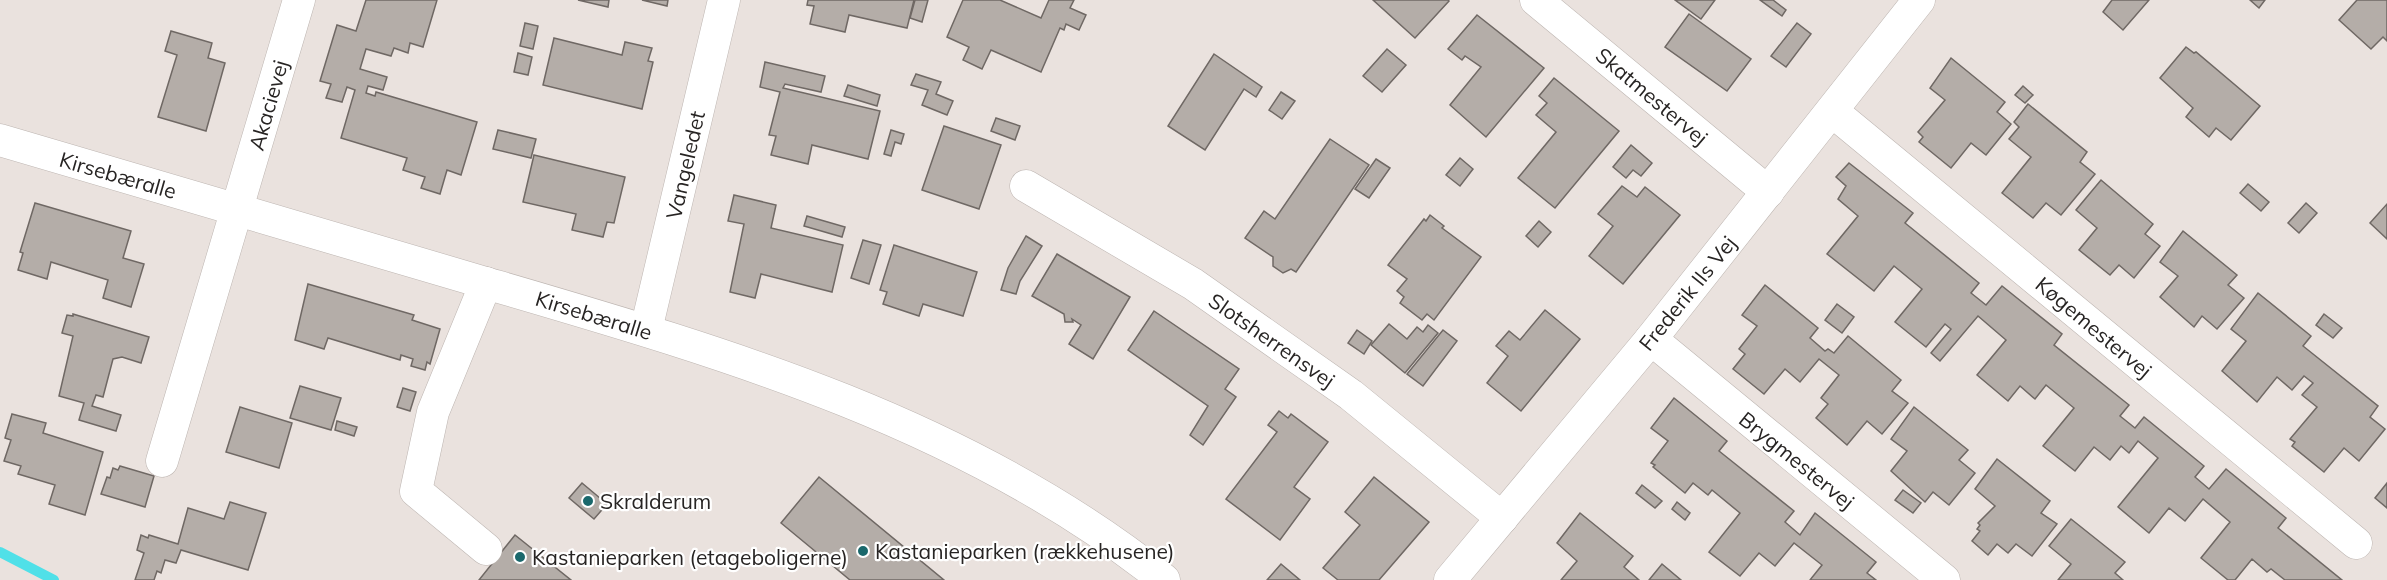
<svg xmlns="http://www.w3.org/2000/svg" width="2387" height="580" viewBox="0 0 2387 580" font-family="Mulish,sans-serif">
<rect width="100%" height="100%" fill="#eae2de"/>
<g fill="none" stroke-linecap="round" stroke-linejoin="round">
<path stroke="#50e0e8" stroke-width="10" d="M0,552L54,580"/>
</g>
<g fill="#b4ada8" stroke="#6f6864" stroke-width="1.5">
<path d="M366,0H437L423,47L410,43L408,53L394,48L391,56L366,49L360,69L387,77L383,90L368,86L366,93L375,96L376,92L477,122L461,175L447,170L440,194L421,188L425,177L403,170L407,158L341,138L355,90L347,87L342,102L326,98L331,84L320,81L337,25L356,31Z"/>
<path d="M578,0H609L608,7Z"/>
<path d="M642,0H668L667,6Z"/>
<path d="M808,0H914L907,28L849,15L845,32L810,24L814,6L807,5Z"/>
<path d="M915,0H928L922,22L910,18Z"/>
<path d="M963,0H1000L1041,18L1049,0H1074L1070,8L1086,15L1079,30L1066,24L1064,30L1060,28L1041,72L991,50L982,69L963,60L969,47L947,37Z"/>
<path d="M1373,0H1448L1449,1L1415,38Z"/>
<path d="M1675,0H1715L1701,19Z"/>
<path d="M1760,0H1773L1786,10L1782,16Z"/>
<path d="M2112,0H2149L2123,30L2103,12Z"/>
<path d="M2250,0H2265L2259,8Z"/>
<path d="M2357,0H2387V41L2383,37L2371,49L2339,20Z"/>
<path d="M1689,14L1751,59L1727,91L1665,47Z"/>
<path d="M1477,15L1544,68L1486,137L1450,105L1481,67L1465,56L1462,60L1448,49Z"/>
<path d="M525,23L538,26L533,49L520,46Z"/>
<path d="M1797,23L1811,34L1786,67L1771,56Z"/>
<path d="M171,31L212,43L208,58L225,63L206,131L158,117L177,55L165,51Z"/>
<path d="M554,38L622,55L625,42L652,48L648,61L653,62L642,109L543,85Z"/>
<path d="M2186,47L2194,53L2196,52L2260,106L2231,140L2216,128L2209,137L2186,117L2193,108L2160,78Z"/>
<path d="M1387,49L1406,65L1382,92L1363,76Z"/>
<path d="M518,53L532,57L528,75L514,72Z"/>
<path d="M1214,54L1262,87L1256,97L1244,89L1205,150L1168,126Z"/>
<path d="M1951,58L2005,102L1997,112L2011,124L1986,155L1971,143L1951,168L1919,142L1923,137L1918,132L1945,100L1930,88Z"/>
<path d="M765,62L825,76L821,92L785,84L783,88L880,111L868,159L812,145L808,164L771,155L776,136L769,135L780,92L760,87Z"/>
<path d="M916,74L941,82L936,94L953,101L947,115L922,105L928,90L911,85Z"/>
<path d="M1554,78L1619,131L1555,208L1518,178L1556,132L1536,115L1547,103L1539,96Z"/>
<path d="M848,85L880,95L877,106L844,96Z"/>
<path d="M2023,86L2033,95L2025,103L2015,95Z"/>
<path d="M1281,92L1295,101L1282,119L1269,110Z"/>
<path d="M2028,104L2087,152L2080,162L2095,174L2061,215L2046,203L2033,218L2002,193L2031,157L2009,139L2019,127L2014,122Z"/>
<path d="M996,118L1020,126L1015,140L991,131Z"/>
<path d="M944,126L1001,145L979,209L922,190Z"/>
<path d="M498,130L536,139L531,158L493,149Z"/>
<path d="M891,130L904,134L901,144L895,142L891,156L884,154Z"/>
<path d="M1330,139L1369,165L1296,272L1291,269L1283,273L1273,266V257L1245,238L1264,211L1275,219Z"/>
<path d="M1631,145L1652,163L1641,176L1633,170L1626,178L1613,167Z"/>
<path d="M534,155L625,177L614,223L607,222L603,237L572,230L576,214L523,202Z"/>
<path d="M1460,158L1473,169L1460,186L1446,175Z"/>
<path d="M1376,159L1390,168L1369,198L1355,189Z"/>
<path d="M1849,163L1913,213L1905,223L1979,283L1971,293L1986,305L2002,286L2062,334L2054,345L2129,405L2120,416L2135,428L2144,417L2204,466L2195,477L2209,489L2226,469L2286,518L2278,528L2342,580H2285L2271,569L2267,572L2252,559L2235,580H2228L2201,558L2230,522L2203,499L2185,521L2169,508L2149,533L2118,507L2158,458L2138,441L2129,453L2121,446L2110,460L2094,447L2075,471L2043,446L2074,408L2046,385L2035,399L2020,386L2008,401L1977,375L2006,340L1978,316L1940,361L1931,353L1951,329L1945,324L1926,347L1895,322L1922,289L1894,266L1874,291L1827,254L1858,216L1838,199L1846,186L1836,177Z"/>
<path d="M2101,180L2153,224L2145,234L2160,246L2134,278L2119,265L2110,275L2079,250L2097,228L2076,210Z"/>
<path d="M2248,184L2269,202L2261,211L2240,193Z"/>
<path d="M1622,186L1637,197L1645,187L1680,215L1623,284L1589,256L1613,226L1598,214Z"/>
<path d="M734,195L776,205L771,228L843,245L832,292L761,274L755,298L730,292L744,224L728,221Z"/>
<path d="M35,203L131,231L123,258L144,264L131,307L103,298L108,280L51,262L47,279L18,270L23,253L20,252Z"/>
<path d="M2306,203L2317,213L2299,233L2288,223Z"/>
<path d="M2387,204V239L2370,223Z"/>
<path d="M1430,215L1444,226L1442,228L1481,257L1434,320L1427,314L1422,320L1400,303L1404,297L1397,291L1407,279L1388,265L1424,219L1426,221Z"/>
<path d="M807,216L845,227L842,237L804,226Z"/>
<path d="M1539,221L1551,232L1538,247L1526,236Z"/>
<path d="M2183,231L2237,275L2228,285L2244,298L2217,329L2202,316L2194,327L2160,297L2178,276L2160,262Z"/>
<path d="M1026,236L1042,246L1020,281L1016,294L1001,290L1008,268Z"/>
<path d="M863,240L881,245L869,284L851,278Z"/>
<path d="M894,245L977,272L963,316L923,304L919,316L883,304L887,292L880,290Z"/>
<path d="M1057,254L1130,297L1093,359L1069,344L1081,325L1072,319L1073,322H1065L1064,314L1032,296Z"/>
<path d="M308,284L414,315L412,320L440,329L430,364L427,362L425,370L411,366L413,359L401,355L400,360L328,338L324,349L295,340Z"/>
<path d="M1765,285L1818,328L1810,338L1825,351L1828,349L1834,353L1848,336L1901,380L1892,391L1908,403L1882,434L1867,421L1847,445L1816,418L1828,404L1821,398L1839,375L1819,359L1800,382L1785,369L1764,394L1733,369L1745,354L1739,349L1757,326L1742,315Z"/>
<path d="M2258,293L2311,336L2303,346L2378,406L2370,417L2385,429L2359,461L2344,448L2324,472L2292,446L2295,442L2290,439L2317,407L2302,395L2313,383L2304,376L2292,390L2277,377L2257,402L2222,371L2246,341L2231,329Z"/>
<path d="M1837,304L1854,317L1842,333L1825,320Z"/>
<path d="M1545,310L1580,339L1521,411L1487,383L1508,356L1496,346L1509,331L1520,340Z"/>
<path d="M1154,311L1239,369L1225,389L1236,397L1203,445L1190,435L1208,406L1128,350Z"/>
<path d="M73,314L149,337L141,363L122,357L113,359L103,397L96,395L92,406L121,415L116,431L79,420L84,403L59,396L73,336L62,333L67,315L73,316Z"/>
<path d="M2324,314L2342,328L2333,338L2316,325Z"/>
<path d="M1389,324L1407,339L1417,327L1423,332L1428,325L1438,333L1405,373L1371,345Z"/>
<path d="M1357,330L1372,341L1364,354L1348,343Z"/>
<path d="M1443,330L1457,341L1423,386L1407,374Z"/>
<path d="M300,386L341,398L331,430L290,418Z"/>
<path d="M403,388L416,392L410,411L397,407Z"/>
<path d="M1674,398L1727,441L1719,451L1794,511L1785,522L1800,535L1815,513L1876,562L1867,573L1876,580H1810L1822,565L1794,543L1775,566L1759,553L1740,576L1709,552L1740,513L1712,490L1708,495L1693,483L1685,493L1653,467L1655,465L1651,463L1668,441L1651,428Z"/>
<path d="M240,407L292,423L279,468L226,452Z"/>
<path d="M1914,407L1968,450L1959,460L1975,473L1949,505L1933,492L1925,502L1891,471L1907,451L1891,439Z"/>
<path d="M1279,411L1288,418L1291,414L1328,442L1294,487L1310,499L1280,540L1226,499L1277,432L1268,425Z"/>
<path d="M12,414L46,423L43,433L103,452L85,515L49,504L55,485L18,474L21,466L4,461L11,440L5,438Z"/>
<path d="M337,421L357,427L354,436L335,430Z"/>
<path d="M1997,459L2050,501L2041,513L2057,524L2032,556L2016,544L2008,553L1997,544L1988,555L1972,541L1980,531L1977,529L1980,525L1978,523L1995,506L1975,489Z"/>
<path d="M120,466L154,476L145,507L101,494L107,477L110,478L113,468L118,470Z"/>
<path d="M819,477L944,580H850L781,523Z"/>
<path d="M1374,477L1429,522L1379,580H1338L1323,568L1360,525L1345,512Z"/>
<path d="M582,483L607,504L594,519L569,498Z"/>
<path d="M2387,483V508L2375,498Z"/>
<path d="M1642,485L1662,501L1655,508L1636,493Z"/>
<path d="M1903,490L1921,503L1913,513L1895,500Z"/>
<path d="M230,502L266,513L248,570L181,550L176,563L165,560L161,573L157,571L154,580H135L144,553L137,550L141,535L148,538L149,535L178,544L188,508L224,519Z"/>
<path d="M1677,502L1690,513L1685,520L1672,509Z"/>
<path d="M1580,513L1633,556L1624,567L1639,580H1561L1577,561L1557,543Z"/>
<path d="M2071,519L2125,562L2115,573L2123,580H2058L2071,564L2049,546Z"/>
<path d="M515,535L571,580H479Z"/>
<path d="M1281,564L1300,580H1267Z"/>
<path d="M1662,564L1681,580H1649Z"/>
</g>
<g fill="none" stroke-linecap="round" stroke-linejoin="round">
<defs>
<g id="minor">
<path d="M1536,0L1768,192"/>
<path d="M1832,111L2356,543"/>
<path d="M0,140C163,188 326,236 489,284C725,353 968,423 1164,580"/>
<path d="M1026,186L1193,284L1351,395L1502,518"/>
<path d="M486,283L433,412L416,491L486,549"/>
<path d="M646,330L724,0"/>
<path d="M1651,339L1944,580"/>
<path d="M162,461L299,0"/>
<path d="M1450,580L1651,339L1919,0"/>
</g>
</defs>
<use href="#minor" stroke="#bdb5b1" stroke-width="33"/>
<use href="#minor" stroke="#fff" stroke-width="32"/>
</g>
<g fill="#1a686c" stroke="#fff" stroke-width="2">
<circle cx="588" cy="501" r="6"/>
<circle cx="863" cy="551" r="6"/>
<circle cx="520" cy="557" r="6"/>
</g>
<g text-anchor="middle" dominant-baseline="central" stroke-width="4.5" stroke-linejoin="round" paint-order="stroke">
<g font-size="21" fill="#272423" stroke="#fff">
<text transform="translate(1652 96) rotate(40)">Skatmestervej</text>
<text transform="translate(268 105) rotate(-74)">Akacievej</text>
<text transform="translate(685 165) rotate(-77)">Vangeledet</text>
<text transform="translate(118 175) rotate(16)">Kirsebæralle</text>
<text transform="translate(1687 293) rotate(-51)">Frederik IIs Vej</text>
<text transform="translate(594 315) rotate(17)">Kirsebæralle</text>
<text transform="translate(2094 327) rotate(40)">Køgemestervej</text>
<text transform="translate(1272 340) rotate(35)">Slotsherrensvej</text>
<text transform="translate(1797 460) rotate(39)">Brygmestervej</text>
</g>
<g font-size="21" fill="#272423" stroke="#fff" text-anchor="start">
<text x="600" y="501">Skralderum</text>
<text x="875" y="551">Kastanieparken (rækkehusene)</text>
<text x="532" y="557">Kastanieparken (etageboligerne)</text>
</g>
</g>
</svg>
